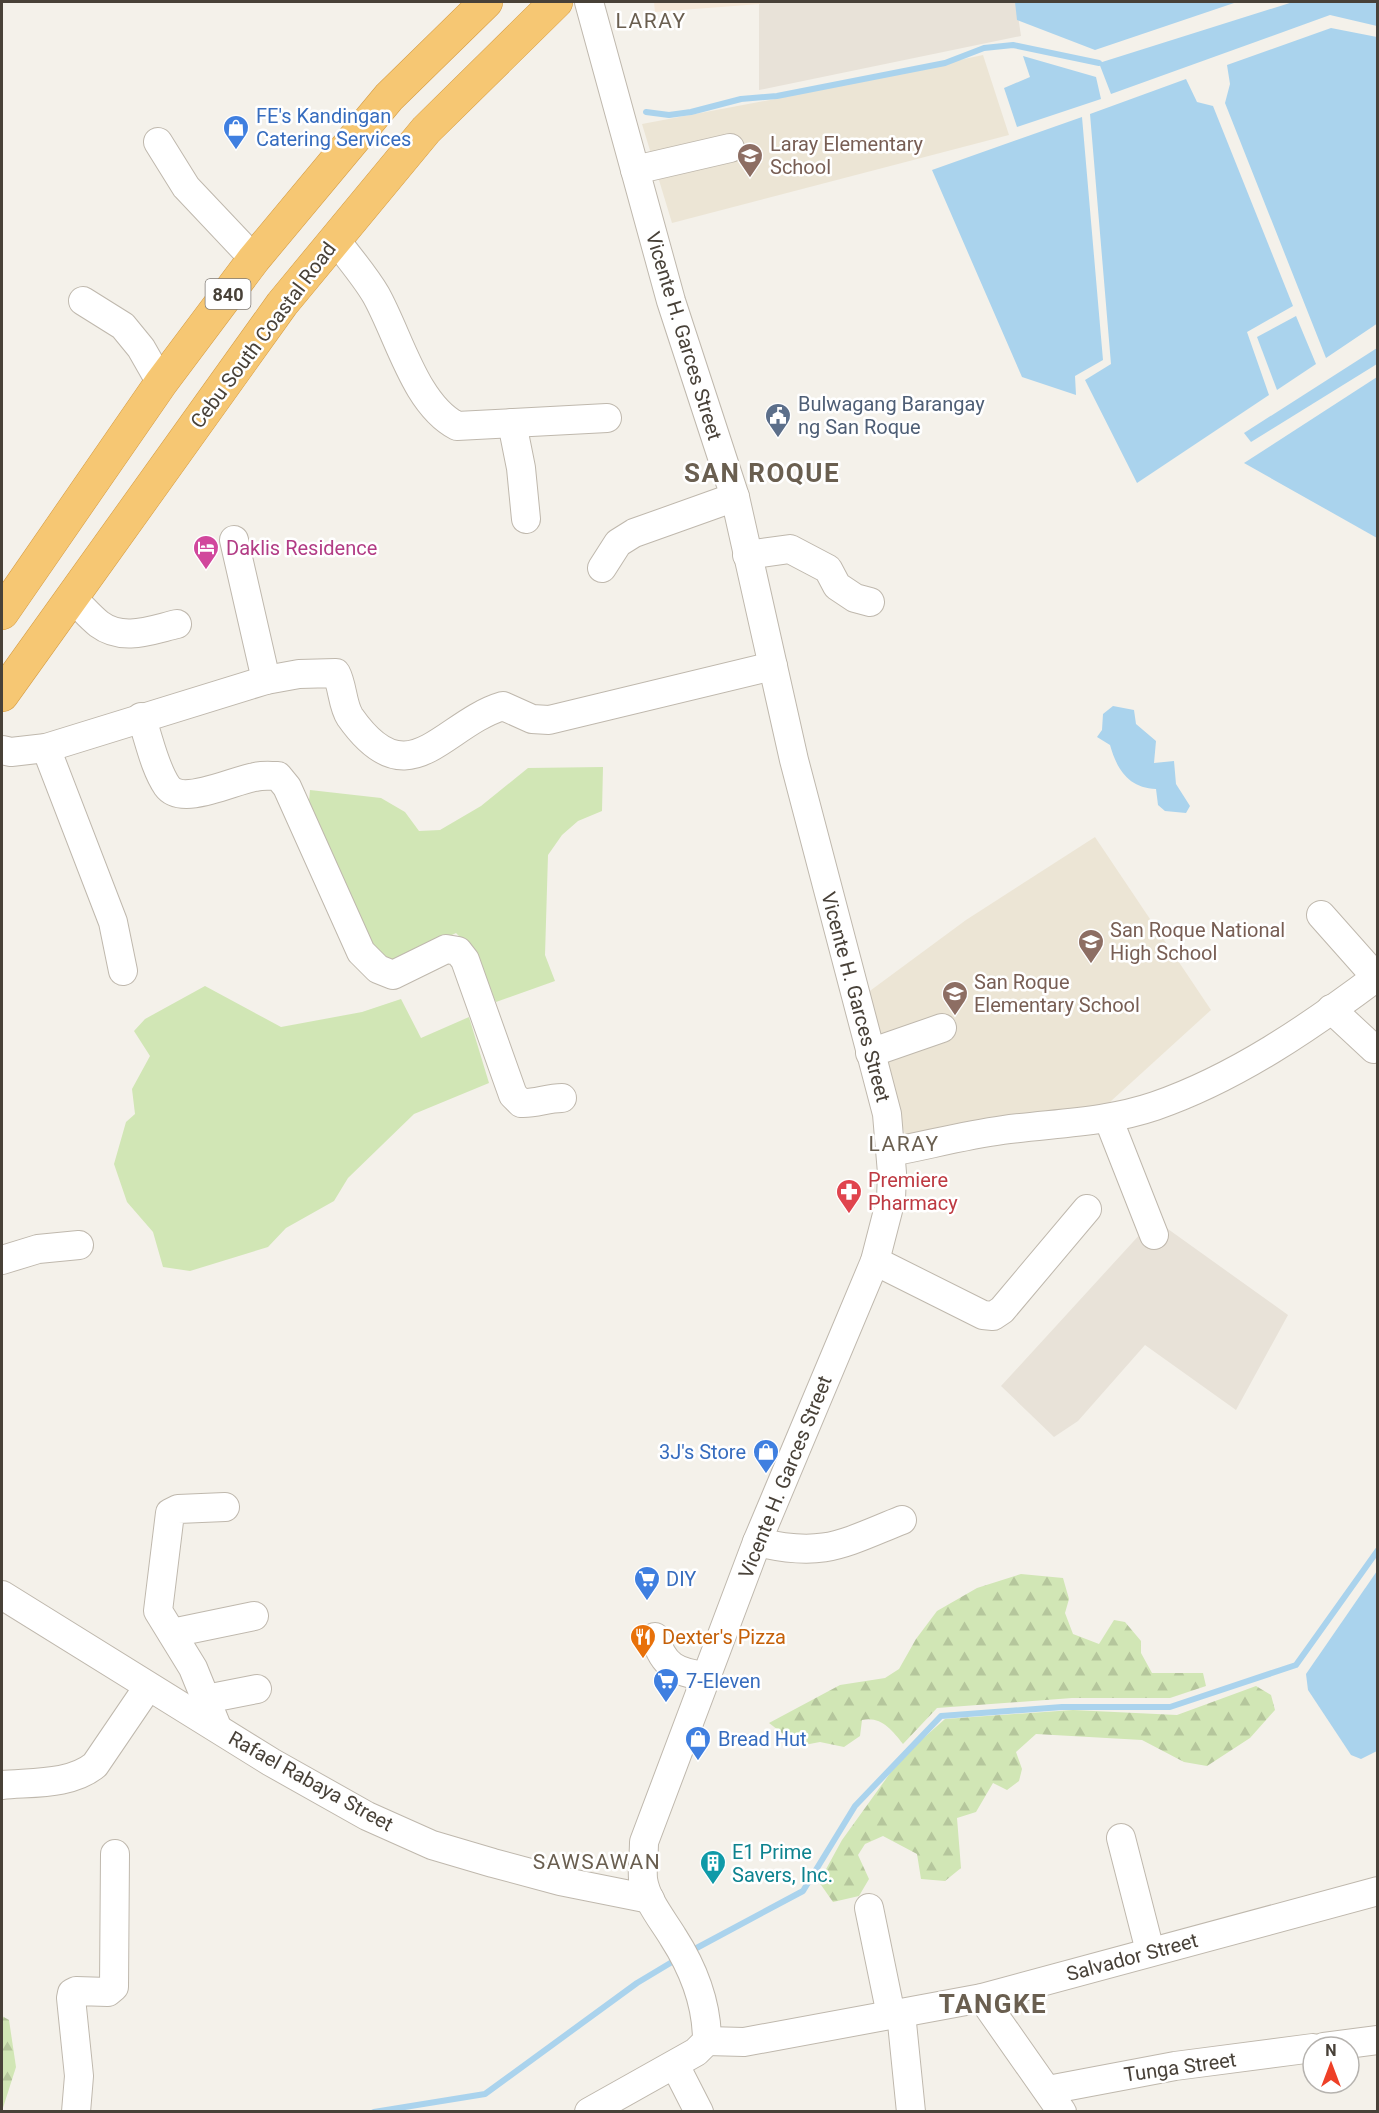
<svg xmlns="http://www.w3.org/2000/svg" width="1379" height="2113" viewBox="0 0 1379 2113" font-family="Roboto,sans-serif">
<defs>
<pattern id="forest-firs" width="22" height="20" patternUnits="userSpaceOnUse" patternTransform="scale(1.5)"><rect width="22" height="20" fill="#d1e6b5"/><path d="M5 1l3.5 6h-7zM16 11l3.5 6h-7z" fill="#b5c69c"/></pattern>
</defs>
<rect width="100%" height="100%" fill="#f4f1ea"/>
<g fill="#e8e2d8">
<path d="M759,2H1016L1021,36L759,90Z"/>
<path d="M1154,1219L1288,1315L1236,1410L1145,1345L1078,1421L1054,1437L1001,1386Z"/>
</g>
<path fill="#f4e7d7" d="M654,2H760V4L655,12Z"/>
<g fill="#ece5d5">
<path d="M983,55L1009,135L672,223L642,124L775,99Z"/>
<path d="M1095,837L1211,1010L1099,1112L906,1138L863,996L966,920Z"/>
</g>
<g fill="#d1e6b5">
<path d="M603,767L602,811L578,821L562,835L548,855L545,955L555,981L496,1002L465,942L456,933L395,962L374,953L308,812L310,790L381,798L405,812L419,831L440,830L481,806L528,768Z"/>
<path d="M205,986L281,1027L362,1012L401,999L421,1038L469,1017L489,1083L414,1114L348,1178L334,1201L286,1228L268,1247L190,1271L163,1267L153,1232L127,1202L114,1164L126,1122L135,1114L132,1089L150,1056L134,1031L145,1019Z"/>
</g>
<g fill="url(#forest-firs)">
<path d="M1021,1574L1063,1578L1069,1599L1065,1613L1073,1634L1099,1644L1114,1620L1125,1622L1141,1641V1653L1152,1673H1203L1206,1686L1170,1698H1072L937,1708L903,1744C892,1730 881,1716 862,1720L860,1736L844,1747L820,1742L799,1746L769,1723L840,1685L885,1678L899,1669L916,1639L937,1611L977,1588Z"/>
<path d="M1256,1686L1271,1695L1275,1710L1250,1738L1207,1766L1184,1762L1142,1740L1036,1734L1016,1752L1022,1769L1019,1781L1007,1790L993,1783L976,1812L957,1818L961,1868L945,1881L921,1879L917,1854L883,1836L865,1844L858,1855L869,1879L859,1896L833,1902L819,1882L842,1840L901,1758L945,1719L1073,1710L1177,1715Z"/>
<path d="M2,2016L9,2020L16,2067L2,2111Z"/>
</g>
<g fill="#aad3ed">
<path d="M1015,2H1237L1095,50L1017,20Z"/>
<path d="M1293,2H1377V26L1330,15L1111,94L1099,63Z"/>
<path d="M1331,28L1377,37L1378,323L1326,358L1225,103L1230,84L1227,65Z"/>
<path d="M1023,56L1096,77L1101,99L1017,127L1004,88L1030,77Z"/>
<path d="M1186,79L1197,102L1213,106L1293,306L1247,332L1269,395L1137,483L1085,380L1111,364L1090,114Z"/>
<path d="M1082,117L1103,360L1075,376L1076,395L1022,377L932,170Z"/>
<path d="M1296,316L1316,364L1277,390L1257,337Z"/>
<path d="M1377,348V364L1251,442L1244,433Z"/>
<path d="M1377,377V538L1244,463Z"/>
<path d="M1113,706L1134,710L1136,724L1156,741L1154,763L1174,761L1176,784L1190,806L1186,813L1165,811L1158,805L1156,789C1129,788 1117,770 1110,745L1097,737L1102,730L1103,714Z"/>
<path d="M1377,1571V1751L1361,1759L1351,1755L1308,1690L1306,1674Z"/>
</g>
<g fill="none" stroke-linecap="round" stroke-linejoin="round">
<g stroke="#aad3ed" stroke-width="6">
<path d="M646,112L669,115L691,112L741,99L777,96L945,63L984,48L1013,45L1099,63"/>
<path d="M691,1951L803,1891L855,1806L941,1716L1062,1707H1170L1296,1665L1378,1550"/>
<path d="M374,2112L485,2094L637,1983L677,1959"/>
</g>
<defs>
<g id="minor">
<path d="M158,142L186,187L254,259"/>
<path d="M635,170L730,148"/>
<path d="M335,239C349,258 365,276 376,295C399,336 415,404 457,426L607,418"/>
<path d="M83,301L123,326L141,348L161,383"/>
<path d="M512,423L521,468L526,519"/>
<path d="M234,540L266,680"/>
<path d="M747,555L790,549L828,569L837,586L855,598L870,602"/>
<path d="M602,568L618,543L634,533L735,497"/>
<path d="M72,598C81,606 89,616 99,624C123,642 151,630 177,624"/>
<path d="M141,717C149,738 154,767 167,786C182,807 234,780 255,777C262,775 270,776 278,776L287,787L361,952L378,969L393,975L446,949L458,951L465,960L513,1095L521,1103C535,1104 547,1098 562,1098"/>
<path d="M46,748L113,922L123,971"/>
<path d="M2,750L11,752L46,748L266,680L299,674L336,673C343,686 342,705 350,717C409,801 442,724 503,706L532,719L549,720L773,666"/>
<path d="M1321,915L1376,977"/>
<path d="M1331,1009L1374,1049"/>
<path d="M870,1053L942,1028"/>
<path d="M1108,1118L1154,1235"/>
<path d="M891,1152C928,1145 966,1135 1003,1130C1054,1123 1105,1123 1155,1106C1236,1078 1310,1027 1378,976"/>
<path d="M2,1260L38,1249L79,1245"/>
<path d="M875,1261L983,1315L993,1316L1002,1310L1087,1209"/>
<path d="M757,1542C823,1558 842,1544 902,1520"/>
<path d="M2,1595L271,1762L367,1816L432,1845L493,1863L560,1881L650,1899"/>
<path d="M172,1633L254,1616"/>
<path d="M655,1637C663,1666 677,1673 706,1676"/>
<path d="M206,1699L257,1689"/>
<path d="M217,1727L193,1668L158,1611L170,1513L178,1509L225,1507"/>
<path d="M2,1785C32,1782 71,1785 95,1765L148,1687"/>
<path d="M1121,1838L1150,1951"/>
<path d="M869,1908L891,2015"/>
<path d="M982,1998L1062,2112"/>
<path d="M901,2013L911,2112"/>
<path d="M707,2041L744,2042L982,1998L1378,1891"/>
<path d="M1324,2047L1378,2040"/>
<path d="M675,2065L699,2112"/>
<path d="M1048,2090L1175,2066L1313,2048"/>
<path d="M76,2112L79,2076L71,1998L72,1993L76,1991L108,1992L114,1987L115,1854"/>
<path d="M589,2112L696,2052L707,2041C707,2004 693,1968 673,1937C662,1919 646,1900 643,1879C642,1867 644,1854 644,1842L757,1542L875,1261L891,1199L892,1173L887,1114L794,760L735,497L671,301L589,2"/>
</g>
<g id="highway">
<path d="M2,613L161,383L254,259L389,97L486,2"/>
<path d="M2,695L282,304L426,130L556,2"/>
</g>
</defs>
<use href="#minor" stroke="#bfb8ad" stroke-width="30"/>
<use href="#highway" stroke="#d59c43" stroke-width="34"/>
<use href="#minor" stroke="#fff" stroke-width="28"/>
<use href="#highway" stroke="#f6c773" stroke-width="33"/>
</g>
<defs>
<symbol id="shop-pin" viewBox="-11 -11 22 30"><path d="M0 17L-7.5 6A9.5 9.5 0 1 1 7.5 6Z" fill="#3f7fe0" stroke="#fff"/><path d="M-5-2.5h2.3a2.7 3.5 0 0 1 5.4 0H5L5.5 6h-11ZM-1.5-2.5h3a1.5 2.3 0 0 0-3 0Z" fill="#fff"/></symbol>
<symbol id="school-pin" viewBox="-11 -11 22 30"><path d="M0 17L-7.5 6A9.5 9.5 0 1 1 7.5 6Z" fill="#8d6e63" stroke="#fff"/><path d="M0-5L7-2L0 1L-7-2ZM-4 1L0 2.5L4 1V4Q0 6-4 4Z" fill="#fff"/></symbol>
<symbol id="civic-pin" viewBox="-11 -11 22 30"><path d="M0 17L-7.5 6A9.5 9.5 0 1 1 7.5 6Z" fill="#5c6f8a" stroke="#fff"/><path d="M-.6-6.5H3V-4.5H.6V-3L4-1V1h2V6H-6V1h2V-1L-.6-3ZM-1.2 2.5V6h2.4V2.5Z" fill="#fff"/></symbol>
<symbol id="hotel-pin" viewBox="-11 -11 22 30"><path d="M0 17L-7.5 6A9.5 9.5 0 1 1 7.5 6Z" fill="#d1479c" stroke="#fff"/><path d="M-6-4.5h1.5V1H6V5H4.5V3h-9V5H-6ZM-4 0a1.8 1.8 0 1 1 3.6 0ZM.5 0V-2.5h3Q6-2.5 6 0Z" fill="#fff"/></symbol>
<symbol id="pharmacy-pin" viewBox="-11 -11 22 30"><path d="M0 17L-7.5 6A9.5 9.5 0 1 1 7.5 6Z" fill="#e0444e" stroke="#fff"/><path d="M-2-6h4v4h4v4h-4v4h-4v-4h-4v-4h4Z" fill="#fff"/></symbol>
<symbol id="supermarket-pin" viewBox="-11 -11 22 30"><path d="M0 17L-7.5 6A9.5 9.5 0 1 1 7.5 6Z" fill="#3f7fe0" stroke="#fff"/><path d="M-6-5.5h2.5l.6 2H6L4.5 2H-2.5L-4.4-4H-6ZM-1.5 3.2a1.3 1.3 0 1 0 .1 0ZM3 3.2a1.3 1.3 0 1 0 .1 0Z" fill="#fff"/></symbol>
<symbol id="restaurant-pin" viewBox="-11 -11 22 30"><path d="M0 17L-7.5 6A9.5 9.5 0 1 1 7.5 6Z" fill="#e8710a" stroke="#fff"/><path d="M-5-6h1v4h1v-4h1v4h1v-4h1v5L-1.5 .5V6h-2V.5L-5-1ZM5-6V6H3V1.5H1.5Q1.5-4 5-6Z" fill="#fff"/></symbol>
<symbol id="building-pin" viewBox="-11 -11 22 30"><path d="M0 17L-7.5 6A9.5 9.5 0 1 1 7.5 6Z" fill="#0f9aa8" stroke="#fff"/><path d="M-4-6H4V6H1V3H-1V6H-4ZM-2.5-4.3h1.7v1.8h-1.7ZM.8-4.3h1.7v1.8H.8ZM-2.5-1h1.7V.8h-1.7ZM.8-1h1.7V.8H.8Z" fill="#fff"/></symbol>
</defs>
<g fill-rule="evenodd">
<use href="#shop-pin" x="221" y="113" width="30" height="40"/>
<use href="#school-pin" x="735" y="141" width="30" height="40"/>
<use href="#civic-pin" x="763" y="401" width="30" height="40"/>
<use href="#hotel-pin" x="191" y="533" width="30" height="40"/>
<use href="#school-pin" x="1076" y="927" width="30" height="40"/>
<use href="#school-pin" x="940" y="979" width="30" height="40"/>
<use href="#pharmacy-pin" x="834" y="1177" width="30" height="40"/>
<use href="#shop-pin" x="751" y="1437" width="30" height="40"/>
<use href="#supermarket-pin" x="632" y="1564" width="30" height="40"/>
<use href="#restaurant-pin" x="628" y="1622" width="30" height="40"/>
<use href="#supermarket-pin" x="651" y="1666" width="30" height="40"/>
<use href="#shop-pin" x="683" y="1724" width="30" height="40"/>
<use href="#building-pin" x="698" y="1848" width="30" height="40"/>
</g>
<g text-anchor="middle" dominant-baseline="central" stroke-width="5" stroke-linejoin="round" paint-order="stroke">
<rect fill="#fff" stroke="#7f7a74" stroke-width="1.5" x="205.5" y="279" width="45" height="30" rx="4.5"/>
<g font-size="18" font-weight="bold" fill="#484138">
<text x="228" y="294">840</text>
</g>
<g font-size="20" fill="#366cbe" stroke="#fff" text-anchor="start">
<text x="256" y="116">FE's Kandingan<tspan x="256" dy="23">Catering Services</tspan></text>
<text x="746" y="1452" text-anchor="end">3J's Store</text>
<text x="666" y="1579">DIY</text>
<text x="686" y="1681">7-Eleven</text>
<text x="718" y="1739">Bread Hut</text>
</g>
<g font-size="20" fill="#785e54" stroke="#fff" text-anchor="start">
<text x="770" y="144">Laray Elementary<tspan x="770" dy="23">School</tspan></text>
<text x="1110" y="930">San Roque National<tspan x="1110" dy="23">High School</tspan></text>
<text x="974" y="982">San Roque<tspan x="974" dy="23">Elementary School</tspan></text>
</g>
<g font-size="20" fill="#484138" stroke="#fff">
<text transform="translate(263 335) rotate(-53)">Cebu South Coastal Road</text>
<text transform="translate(684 336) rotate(73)">Vicente H. Garces Street</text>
<text transform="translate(856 997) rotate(75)">Vicente H. Garces Street</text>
<text transform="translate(785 1477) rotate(-68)">Vicente H. Garces Street</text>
<text transform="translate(311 1781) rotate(29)">Rafael Rabaya Street</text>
<text transform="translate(1132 1957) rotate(-15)">Salvador Street</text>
<text transform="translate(1180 2067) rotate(-8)">Tunga Street</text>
</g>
<g font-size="20" fill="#4e5e75" stroke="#fff" text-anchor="start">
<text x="798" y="404">Bulwagang Barangay<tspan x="798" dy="23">ng San Roque</tspan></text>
</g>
<g font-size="20" fill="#b23c85" stroke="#fff" text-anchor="start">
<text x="226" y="548">Daklis Residence</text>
</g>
<g font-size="20" fill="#be3a42" stroke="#fff" text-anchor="start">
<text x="868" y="1180">Premiere<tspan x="868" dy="23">Pharmacy</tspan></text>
</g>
<g font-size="20" fill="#c56008" stroke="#fff" text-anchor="start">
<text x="662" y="1637">Dexter's Pizza</text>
</g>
<g font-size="20" fill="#0d838f" stroke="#fff" text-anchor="start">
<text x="732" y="1852">E1 Prime<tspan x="732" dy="23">Savers, Inc.</tspan></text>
</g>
<g font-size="21" letter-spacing="1.5" fill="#6a5f50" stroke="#fff">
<text x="651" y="21">LARAY</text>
<text x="904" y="1144">LARAY</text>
<text x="597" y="1862">SAWSAWAN</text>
</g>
<g font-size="26" font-weight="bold" letter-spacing="1.5" fill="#6a5f50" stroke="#fff">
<text x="762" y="473">SAN ROQUE</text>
<text x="993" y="2004">TANGKE</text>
</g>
</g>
<rect width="1379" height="2113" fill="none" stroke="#484138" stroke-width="6"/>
<g transform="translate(1331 2065)"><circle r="28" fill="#ffffff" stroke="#b6b3af" stroke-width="1.5"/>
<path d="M0-4.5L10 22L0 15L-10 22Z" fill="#ee4027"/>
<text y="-9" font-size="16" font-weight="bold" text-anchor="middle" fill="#484138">N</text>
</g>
</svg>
